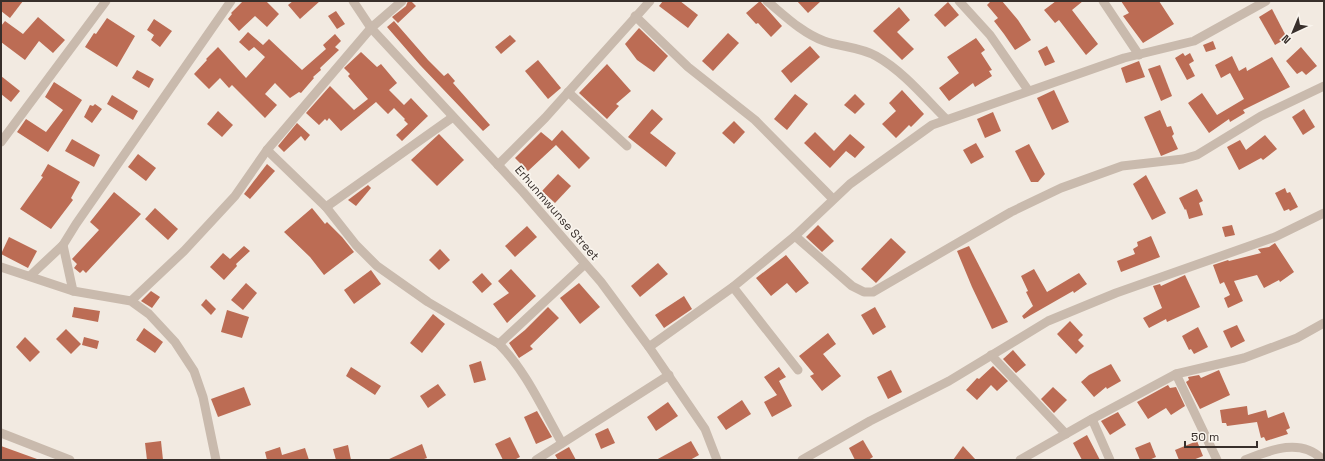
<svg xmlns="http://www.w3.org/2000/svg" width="1325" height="461" viewBox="0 0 1325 461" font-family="'Space Grotesk',sans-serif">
<rect width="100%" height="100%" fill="#f2eae1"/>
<g fill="#bc6c54">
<path d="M1,1H23L10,18L1,11Z"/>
<path d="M243,1H266L279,14L267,27L255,16L239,31L228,19L232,14L231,13Z"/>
<path d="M293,1H320L300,19L288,5Z"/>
<path d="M408,1H411L416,6L398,23L392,17L406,6Z"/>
<path d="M663,1H680L698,15L688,28L659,6Z"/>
<path d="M760,1L782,26L771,37L758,23L756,24L746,13Z"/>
<path d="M797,1H821L808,13Z"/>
<path d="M991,1H1002L1018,20L1031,40L1015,50L1004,34L994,21L998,18L987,5Z"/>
<path d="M1056,1H1083L1072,10L1098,44L1086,55L1059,20L1055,23L1044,10Z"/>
<path d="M1121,1H1159L1174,24L1143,43L1123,16L1129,13Z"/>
<path d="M948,2L959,15L945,27L934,15Z"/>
<path d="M899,7L910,20L897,32L914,49L902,60L873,31Z"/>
<path d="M1272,9L1287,38L1275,45L1259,17Z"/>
<path d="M336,11L345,24L337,29L328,16Z"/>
<path d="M38,17L65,40L53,53L39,41L25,60L1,42V26L5,21L23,34Z"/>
<path d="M107,18L135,36L117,67L85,47L94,33L96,34Z"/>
<path d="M154,19L172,31L160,47L151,40L154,35L147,30Z"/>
<path d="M394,21L428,60L444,76L448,73L455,81L453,83L490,125L483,131L420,65L387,27Z"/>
<path d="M639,28L668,56L654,72L637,60L625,44Z"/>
<path d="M248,32L263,45L269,39L302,70L326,49L323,45L335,34L341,41L335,47L339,50L320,68L321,70L313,77L314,78L301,93L299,92L290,98L275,83L265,94L277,105L265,118L232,85L229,88L220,78L209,89L194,74L207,60L206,59L218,47L246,78L265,57L254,47L249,51L239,42Z"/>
<path d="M728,33L739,43L713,71L702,61Z"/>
<path d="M510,35L516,41L501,54L495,47Z"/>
<path d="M976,38L985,50L981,53L992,70L989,71L992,76L975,87L973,83L949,101L939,88L959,73L947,57Z"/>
<path d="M1213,41L1216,49L1206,52L1203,45Z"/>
<path d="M810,46L820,57L791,83L781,71Z"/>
<path d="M1047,46L1055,62L1045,66L1038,51Z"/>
<path d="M1301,47L1317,66L1306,75L1302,71L1297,74L1286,61Z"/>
<path d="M361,52L377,67L381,64L397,83L389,90L404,105L411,98L428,116L402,141L396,135L408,124L404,120L405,119L394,108L388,114L376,102L341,131L329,118L327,121L325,119L319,125L306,113L330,86L354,110L368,99L348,76L350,74L344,68Z"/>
<path d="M1183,53L1185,56L1190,53L1194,61L1189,64L1195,76L1187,80L1175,58Z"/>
<path d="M1232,56L1239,71L1246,67L1247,71L1272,57L1290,87L1243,110L1245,113L1230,122L1229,119L1209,133L1188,103L1202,93L1217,115L1244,99L1230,73L1221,78L1215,65Z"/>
<path d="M538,60L561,88L548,99L525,71Z"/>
<path d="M1139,61L1145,77L1126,83L1121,68Z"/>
<path d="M607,64L631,91L616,104L619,106L607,119L579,93Z"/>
<path d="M1160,65L1172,96L1161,101L1148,69Z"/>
<path d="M137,70L154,79L149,88L132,78Z"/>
<path d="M1,76L20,91L11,102L1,94Z"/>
<path d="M54,82L82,100L48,152L17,132L26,119L46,132L63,110L45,97Z"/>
<path d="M902,90L924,114L911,127L909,125L896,138L882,124L896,111L889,103Z"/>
<path d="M1054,90L1069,122L1052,130L1037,98Z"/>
<path d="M795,94L808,104L787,130L774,119Z"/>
<path d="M855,94L865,104L855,114L844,105Z"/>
<path d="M112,95L138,111L133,120L107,104Z"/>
<path d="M95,104L102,109L92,123L84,117L90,105L93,106Z"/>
<path d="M652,109L663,119L650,133L676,153L666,167L628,137Z"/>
<path d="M1304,109L1315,127L1303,135L1292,117Z"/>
<path d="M1160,110L1167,127L1171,126L1174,134L1172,136L1178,149L1161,156L1144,117Z"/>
<path d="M218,111L233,125L222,137L207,124Z"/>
<path d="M993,112L1001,131L985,138L977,119Z"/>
<path d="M734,121L745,132L734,144L722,133Z"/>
<path d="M297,123L310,135L305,141L301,136L284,152L278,146Z"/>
<path d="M562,130L590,158L579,169L556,145L528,171L515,158L541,132L552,141Z"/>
<path d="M815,132L834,151L850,134L865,147L855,158L846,151L830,168L804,143Z"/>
<path d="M439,134L464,160L437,186L411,160Z"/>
<path d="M1265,135L1277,149L1263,160L1261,158L1239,170L1227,147L1240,140L1246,150Z"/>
<path d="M72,139L100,155L94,167L65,151Z"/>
<path d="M976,143L984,157L971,164L963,150Z"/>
<path d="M1029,144L1045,174L1038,182H1031L1015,151Z"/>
<path d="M138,154L156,168L146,181L128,167Z"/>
<path d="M48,164L80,182L71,198L73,200L51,229L20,209L43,177L41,176Z"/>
<path d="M267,164L275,171L250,199L244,194Z"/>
<path d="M558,174L571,186L555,203L542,191Z"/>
<path d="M1146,175L1166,213L1152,220L1133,184Z"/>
<path d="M368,185L371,188L356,206L348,200Z"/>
<path d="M1285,188L1287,193L1290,192L1298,207L1290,211L1289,209L1284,211L1275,193Z"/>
<path d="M1197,189L1203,201L1199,203L1203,215L1189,219L1186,209L1185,210L1179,198Z"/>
<path d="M114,192L141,214L86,273L83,270L80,273L74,268L77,264L72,259L99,230L90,222Z"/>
<path d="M155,208L178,229L168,240L145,219Z"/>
<path d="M312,208L325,224L327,222L342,237L354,252L324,275L310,257L284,232Z"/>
<path d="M818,225L834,241L822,252L806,237Z"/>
<path d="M1232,225L1235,235L1225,237L1222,227Z"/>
<path d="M527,226L537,237L515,257L505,246Z"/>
<path d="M1151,236L1160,257L1121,272L1117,261L1135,254L1133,249L1138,246L1137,242Z"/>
<path d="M9,237L37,251L28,268L1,254Z"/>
<path d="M891,238L906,252L876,283L861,269Z"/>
<path d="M1275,243L1294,272L1280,282L1279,280L1264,288L1257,275L1234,281L1243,301L1228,308L1224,298L1230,295L1224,282L1220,284L1213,265L1228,260L1229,261L1261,253L1258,249L1269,247Z"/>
<path d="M244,246L250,251L236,264L237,266L224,280L210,267L223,253L230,259Z"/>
<path d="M969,246L1008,322L992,329L972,287L957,251Z"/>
<path d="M440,249L450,260L439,270L429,260Z"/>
<path d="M786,255L809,283L796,293L787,283L771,296L756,278Z"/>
<path d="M658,263L668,274L640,297L631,286Z"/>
<path d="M511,269L536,296L507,323L493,304L509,293L498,281Z"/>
<path d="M1034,269L1047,292L1079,273L1087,284L1074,293L1073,291L1024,319L1022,316L1033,306L1026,292L1028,291L1021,276Z"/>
<path d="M371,270L381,284L354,304L344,290Z"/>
<path d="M482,273L492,284L482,293L472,282Z"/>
<path d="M1185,275L1200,307L1167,322L1166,319L1149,328L1143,318L1162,308L1153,286L1160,284L1161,286Z"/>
<path d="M246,283L257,293L243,310L231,300Z"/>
<path d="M579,283L600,307L580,324L560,298Z"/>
<path d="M151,291L160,297L152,308L141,301Z"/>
<path d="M684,296L692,309L664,328L655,315Z"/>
<path d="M206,299L216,309L211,315L201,305Z"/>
<path d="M74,307L100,311L98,322L72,317Z"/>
<path d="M548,307L559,318L530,346L533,349L519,358L509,343L525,330Z"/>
<path d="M875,307L886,327L873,335L861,315Z"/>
<path d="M227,310L249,317L242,338L221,332Z"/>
<path d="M433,314L445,324L422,353L410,343Z"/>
<path d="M1070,321L1083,335L1078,340L1084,346L1076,354L1057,334Z"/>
<path d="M1237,325L1245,341L1231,348L1223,331Z"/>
<path d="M1198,327L1208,347L1194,354L1191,349L1189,350L1182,336Z"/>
<path d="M144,328L163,342L155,353L136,340Z"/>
<path d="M66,329L81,344L71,354L56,339Z"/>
<path d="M828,333L836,344L823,354L841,376L822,391L810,376L814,374L799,356Z"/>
<path d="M25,337L40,352L30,362L16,347Z"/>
<path d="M84,337L99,341L97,349L82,345Z"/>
<path d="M1013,350L1026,365L1016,373L1003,359Z"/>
<path d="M481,361L486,380L474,383L469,365Z"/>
<path d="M1111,364L1121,381L1107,389L1106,387L1094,397L1081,382L1089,375Z"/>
<path d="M993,366L1008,381L997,391L991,385L977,400L966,390L977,378L979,379Z"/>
<path d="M351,367L381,386L375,395L346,376Z"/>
<path d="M779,367L786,377L779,381L792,406L772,417L764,402L777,395L764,377Z"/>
<path d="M891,370L902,392L888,399L877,377Z"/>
<path d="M1219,370L1230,395L1200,409L1186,382L1189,380L1188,377L1199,375L1201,378Z"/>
<path d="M438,384L446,395L428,408L420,396Z"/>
<path d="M1168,385L1170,388L1176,387L1185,406L1171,415L1166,408L1148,419L1137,402Z"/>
<path d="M244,387L251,405L218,417L211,399Z"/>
<path d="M1053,387L1067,400L1054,413L1041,399Z"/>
<path d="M742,400L751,414L726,430L717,417Z"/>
<path d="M668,402L678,416L656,431L647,417Z"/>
<path d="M1247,406L1248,415L1266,410L1268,418L1284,412L1290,428L1286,430L1288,434L1266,441L1264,437L1261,438L1257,422L1227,426L1226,423H1222L1220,410Z"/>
<path d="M537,411L552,437L536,444L524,417Z"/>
<path d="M1118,412L1126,425L1110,435L1101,421Z"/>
<path d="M608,428L615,443L601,449L595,434Z"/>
<path d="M1087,435L1100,460H1082L1073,443Z"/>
<path d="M510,437L520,457L514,460H503L495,444Z"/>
<path d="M863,440L873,457L868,460H855L849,448Z"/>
<path d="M161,441L163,460H147L145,443Z"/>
<path d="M691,441L699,455L690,460H656Z"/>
<path d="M1197,441L1203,456L1193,460H1179L1175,450Z"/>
<path d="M1150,442L1156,457L1149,460H1140L1135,448Z"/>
<path d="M422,444L427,458L421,460H387Z"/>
<path d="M348,445L351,460H336L333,449Z"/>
<path d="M1,446L37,459L36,460H1Z"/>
<path d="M963,446L976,460H953Z"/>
<path d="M280,447L282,455L305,448L309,460H267L265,452Z"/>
<path d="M569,447L576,460H558L555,455Z"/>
</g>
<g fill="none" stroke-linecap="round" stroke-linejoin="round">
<g stroke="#c9baad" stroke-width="9">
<path d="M353,1L371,28L523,192L601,282L649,347L705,429L717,460"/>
<path d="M767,1C784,15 802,33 824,41C841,47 860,47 876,56C903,71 925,98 946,119"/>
<path d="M959,1L990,35L1028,90"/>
<path d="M1103,1L1139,55"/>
<path d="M635,16L688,67L755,120L833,199"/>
<path d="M568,92L627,146"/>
<path d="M1,142L106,1"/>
<path d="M267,150L326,207L356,245L377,266L428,302L499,344C526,371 543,410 562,443"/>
<path d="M498,165L545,118L650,1"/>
<path d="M326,207L453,117"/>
<path d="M795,236L852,286L864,292H873L1011,212L1061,188L1122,166L1183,159L1197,155L1261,116L1324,86"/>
<path d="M63,245L73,291"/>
<path d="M1,267L73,291L131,301L149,314L175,342L194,371L203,397L216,460"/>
<path d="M30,276L63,245L76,224L231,1"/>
<path d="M733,287L798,370"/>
<path d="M131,301L184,251L235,196L267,150L371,28L402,1"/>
<path d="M499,344L585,264"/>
<path d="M649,347L733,287L795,236L850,184L932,125L1124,58L1194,41L1266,1"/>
<path d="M991,355L1066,434"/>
<path d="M1176,374L1217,460"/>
<path d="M1092,419L1110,460"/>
<path d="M1,433L70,460"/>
<path d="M536,460L669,375"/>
<path d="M802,460L870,421L949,381L1048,321L1116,293L1275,237L1324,213"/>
<path d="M1020,460L1092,419L1176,374L1244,358L1297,338L1324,323"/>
<path d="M1245,460C1270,450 1301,437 1323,460"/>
</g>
</g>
<g text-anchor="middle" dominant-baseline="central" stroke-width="3.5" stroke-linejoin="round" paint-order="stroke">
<g font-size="12" fill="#382f2b" stroke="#f9f4ed">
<text transform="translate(557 213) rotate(49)">Erhunmwunse Street</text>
</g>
</g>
<rect width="1325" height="461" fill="none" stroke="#382f2b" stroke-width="4"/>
<g transform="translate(1293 32) rotate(224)" stroke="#f9f4ed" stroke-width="3" paint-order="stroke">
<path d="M0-3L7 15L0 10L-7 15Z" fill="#382f2b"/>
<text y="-6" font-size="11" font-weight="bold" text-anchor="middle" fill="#382f2b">N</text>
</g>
<path d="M1185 441v6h72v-6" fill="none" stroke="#382f2b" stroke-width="2"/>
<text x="1191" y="441" font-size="12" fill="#382f2b" stroke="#f9f4ed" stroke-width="3" paint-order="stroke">50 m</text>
</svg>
